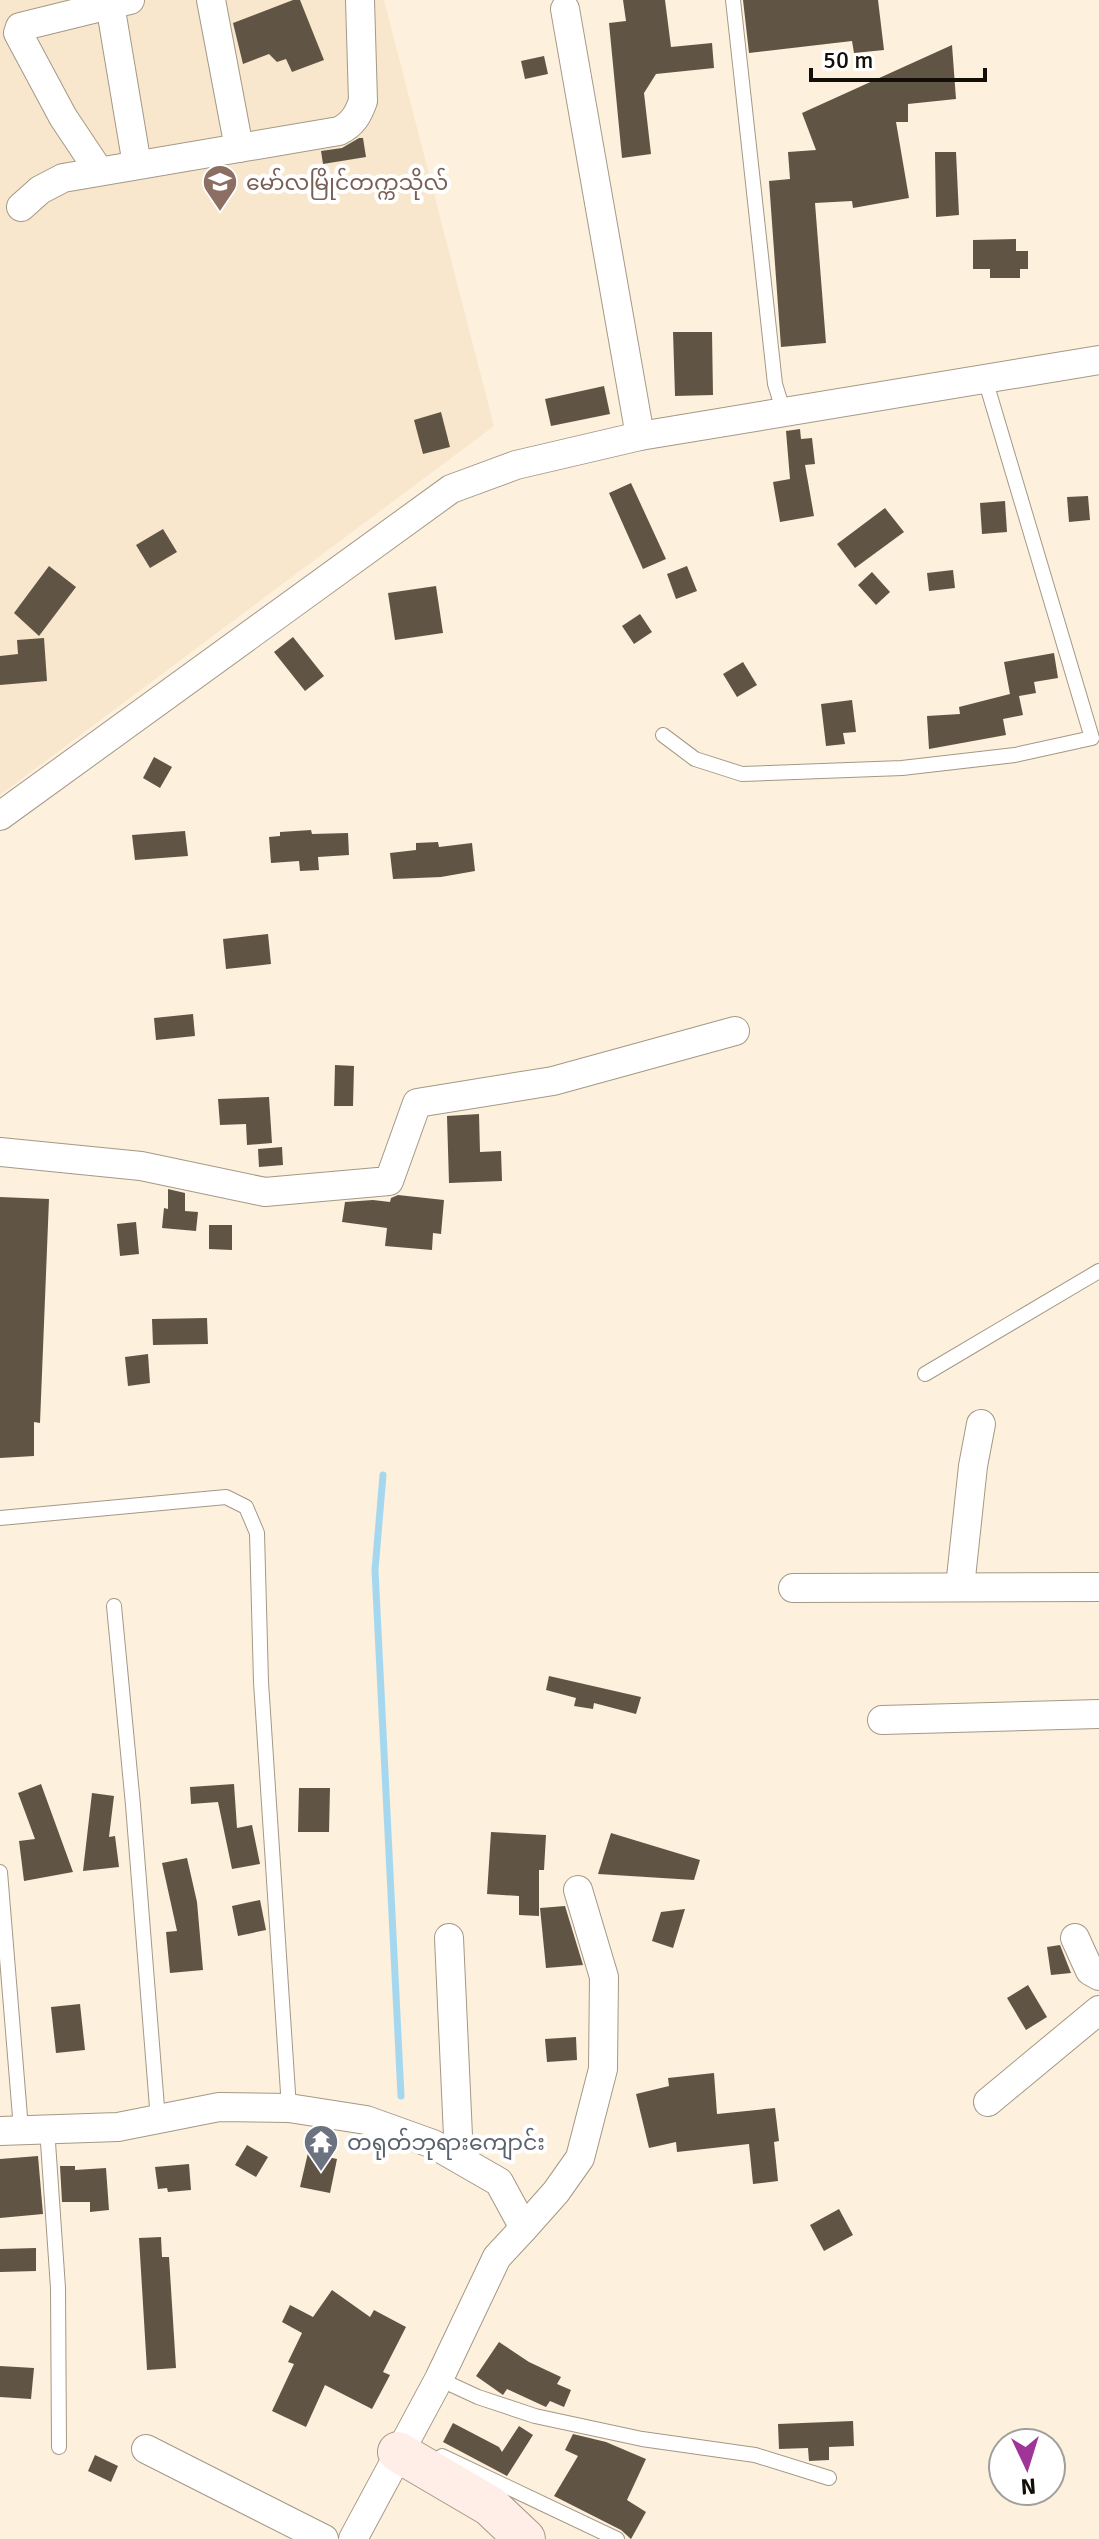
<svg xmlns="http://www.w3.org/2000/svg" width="1099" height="2539" viewBox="0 0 1099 2539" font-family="Signika,'Noto Sans Myanmar',sans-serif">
<rect width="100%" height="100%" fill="#fdf0dd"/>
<path fill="#f8e7cd" d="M0,0H384L494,426L0,795Z"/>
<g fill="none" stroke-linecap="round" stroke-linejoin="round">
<path stroke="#a5d8ef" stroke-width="7" d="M383,1475L375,1570L401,2096"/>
</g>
<g fill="#605545">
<path d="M293,0H300L324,60L292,72L286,59L277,62L269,54L243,64L233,23Z"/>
<path d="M623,0H665L671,47L712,43L714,68L656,74L644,93L651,154L622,158L609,23L626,21Z"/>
<path d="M743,0H878L884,50L854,53L852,41L749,53Z"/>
<path d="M952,45L956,99L908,104V122H896L909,198L853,208L852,201L815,203L826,343L781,347L769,181L790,179L788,152L816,150L802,113Z"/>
<path d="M544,56L548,74L525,79L521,61Z"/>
<path d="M359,138H363L366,157L323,164L321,151L342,148Z"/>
<path d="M935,152H956L959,215L936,217Z"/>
<path d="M1016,239V251H1028V269H1020V278H990V269H973V240Z"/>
<path d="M673,332H712L713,395L675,396Z"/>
<path d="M604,386L610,414L551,426L545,399Z"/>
<path d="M441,412L450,447L423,454L414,420Z"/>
<path d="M800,429L801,439L812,438L815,464L805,465L814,516L780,522L773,482L790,479L786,431Z"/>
<path d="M631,483L666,559L643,569L609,493Z"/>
<path d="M1088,496L1090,520L1069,522L1067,497Z"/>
<path d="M1005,501L1007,532L982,534L980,503Z"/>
<path d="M885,508L904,532L855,568L837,544Z"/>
<path d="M163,529L177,552L150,568L136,545Z"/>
<path d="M49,566L76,587L39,636L14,613Z"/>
<path d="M687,566L697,591L676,599L667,574Z"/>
<path d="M953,570L955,588L929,591L927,573Z"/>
<path d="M872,572L890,592L876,605L858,585Z"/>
<path d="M436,586L443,633L395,640L388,593Z"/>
<path d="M640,614L652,632L634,644L622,626Z"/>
<path d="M293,637L324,676L305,691L274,652Z"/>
<path d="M44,638L47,681L0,685V656L18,654L17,640Z"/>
<path d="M1054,653L1058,678L1034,682L1036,693L1019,696L1023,715L1003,719L1006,735L929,749L927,716L960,714L959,707L1010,694L1004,662Z"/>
<path d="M743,662L757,685L737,697L723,674Z"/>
<path d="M852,700L856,732L843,733L845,744L826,746L821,704Z"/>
<path d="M154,757L172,767L160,788L143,778Z"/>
<path d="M311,830L312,834L348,833L349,855L318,857L319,870L300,871L299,861L271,863L269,837L280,836V832Z"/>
<path d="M185,831L188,856L135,860L132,835Z"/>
<path d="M438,842L439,847L472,843L475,871L441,877L393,879L390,853L416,850V843Z"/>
<path d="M268,934L271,964L226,969L223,939Z"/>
<path d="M193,1014L195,1036L156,1040L154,1018Z"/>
<path d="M335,1065L354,1066L353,1106H334Z"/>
<path d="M269,1097L272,1143L247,1145L246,1124L220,1125L218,1099Z"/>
<path d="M479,1114L480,1152L501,1151L502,1181L449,1183L447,1116Z"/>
<path d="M282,1147L283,1165L259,1167L258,1149Z"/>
<path d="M168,1189L185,1193V1211L198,1212L196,1231L162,1228L164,1208L168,1209Z"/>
<path d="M398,1195L444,1200L441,1234L433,1233L432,1250L385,1246L387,1228L342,1222L345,1202L373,1200L390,1202L391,1198Z"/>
<path d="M0,1197L49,1199L40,1423L34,1422V1456L0,1458Z"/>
<path d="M136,1222L139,1254L120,1256L117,1224Z"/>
<path d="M209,1225H232V1250L209,1249Z"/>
<path d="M207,1318L208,1344L153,1345L152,1319Z"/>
<path d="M148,1354L150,1383L128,1386L125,1357Z"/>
<path d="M549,1676L641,1697L636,1714L594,1703L593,1709L574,1706L576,1698L546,1690Z"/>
<path d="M41,1784L73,1872L24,1881L19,1841L35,1839L18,1793Z"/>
<path d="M234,1784L237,1828L252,1825L260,1864L232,1869L218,1802L191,1804L190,1787Z"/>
<path d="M299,1788H330L329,1832H298Z"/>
<path d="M92,1793L114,1796L109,1837L115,1836L119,1867L83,1871Z"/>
<path d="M491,1832L546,1835L544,1870H539V1916L519,1915V1896L487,1894Z"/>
<path d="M611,1833L700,1860L694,1880L598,1874Z"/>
<path d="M187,1858L197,1902L203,1970L170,1973L166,1932L177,1931L162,1863Z"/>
<path d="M260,1900L266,1930L238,1936L232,1906Z"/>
<path d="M565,1906L583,1965L546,1968L540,1908Z"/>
<path d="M685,1909L673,1948L652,1941L661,1912Z"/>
<path d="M1060,1945L1071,1973L1051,1975L1047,1947Z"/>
<path d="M1028,1985L1047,2017L1026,2030L1007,1998Z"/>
<path d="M80,2004L85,2050L56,2053L51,2007Z"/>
<path d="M576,2037L577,2060L547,2062L545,2039Z"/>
<path d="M714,2073L717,2114L775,2108L779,2141L774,2142L778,2181L753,2184L749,2144L677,2152L676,2142L649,2148L636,2094L669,2086L668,2078Z"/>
<path d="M247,2145L268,2157L256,2177L235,2165Z"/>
<path d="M308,2153L337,2159L330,2193L300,2187Z"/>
<path d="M38,2156L43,2214L0,2218V2159Z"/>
<path d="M189,2164L191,2190L168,2192L167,2188L158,2189L155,2167Z"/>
<path d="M60,2166H75V2170L106,2168L109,2210L90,2212V2202H62Z"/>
<path d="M839,2209L853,2235L824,2251L810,2225Z"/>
<path d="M161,2237L162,2257H169L176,2368L147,2370L139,2238Z"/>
<path d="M36,2248V2271L0,2272V2249Z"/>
<path d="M332,2290L370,2317L374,2310L406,2327L383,2372L390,2375L372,2409L325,2385L306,2427L272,2411L294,2364L288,2362L302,2333L282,2322L290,2305L313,2317Z"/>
<path d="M499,2342L529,2362L561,2377L557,2384L571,2390L564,2407L550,2401L546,2407L507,2389L503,2395L476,2376Z"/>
<path d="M0,2366L34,2368L31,2399L0,2397Z"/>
<path d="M853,2421L854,2446L829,2447V2460L809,2461L808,2448L779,2449L778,2424Z"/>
<path d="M453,2423L499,2447L502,2452L519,2426L533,2435L507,2476L443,2442Z"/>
<path d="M573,2434L606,2442L646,2459L627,2500L646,2512L631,2539L621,2530L554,2496L578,2456L565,2450Z"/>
<path d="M95,2455L118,2466L111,2482L88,2471Z"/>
</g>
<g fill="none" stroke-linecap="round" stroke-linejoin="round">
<defs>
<g id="lane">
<path d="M733,0L775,384L784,413"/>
<path d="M663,735L695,759L742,774L902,768L1015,755L1092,738L985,379"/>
<path d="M925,1374L1099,1271"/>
<path d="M0,1518L226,1497L246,1507L257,1533L261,1682L289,2108"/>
<path d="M114,1606L133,1805L158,2120"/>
<path d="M0,1872L21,2129"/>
<path d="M47,2128L58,2288L59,2447"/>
<path d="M439,2379L478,2397L535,2416L642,2439L755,2455L829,2478"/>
<path d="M442,2456L617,2539"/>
</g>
<g id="street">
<path d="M211,0L239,148"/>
<path d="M110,4L137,165"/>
<path d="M565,9L640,436"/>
<path d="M99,171L63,117L18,33L20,27L130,0"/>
<path d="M21,207L40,190L63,178L339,131C353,124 358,115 363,101L360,0"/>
<path d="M0,816L451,489L516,465L640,436L1099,360"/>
<path d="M0,1152L141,1166L265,1192L389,1181L417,1103L553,1081L735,1031"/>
<path d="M960,1587L973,1466L981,1424"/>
<path d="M793,1588L1099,1587"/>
<path d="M882,1720L1099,1714"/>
<path d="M449,1938L459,2158"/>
<path d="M1075,1938L1090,1971L1099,1976"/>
<path d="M988,2102L1099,2010"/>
<path d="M0,2131L118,2127L219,2107L289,2108L366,2120L433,2144L499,2182L524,2228L497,2257L439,2379L353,2539"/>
<path d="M524,2228L556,2192L580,2158L603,2069L604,1977L578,1890"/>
<path d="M146,2449L324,2539"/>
</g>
<path id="secondary" d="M398,2452L490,2506L525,2539"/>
</defs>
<use href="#lane" stroke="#a49886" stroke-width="16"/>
<use href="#street" stroke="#a49886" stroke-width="30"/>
<use href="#secondary" stroke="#a49886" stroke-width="42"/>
<use href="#lane" stroke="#fff" stroke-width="14"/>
<use href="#street" stroke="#fff" stroke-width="28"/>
<use href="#secondary" stroke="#ffeee8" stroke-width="40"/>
</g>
<defs>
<symbol id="university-pin" viewBox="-11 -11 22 30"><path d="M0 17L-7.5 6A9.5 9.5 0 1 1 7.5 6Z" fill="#8d6e63" stroke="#fff"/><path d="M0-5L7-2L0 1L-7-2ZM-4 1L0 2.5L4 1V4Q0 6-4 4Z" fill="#fff"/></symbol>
<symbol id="temple-pin" viewBox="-11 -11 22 30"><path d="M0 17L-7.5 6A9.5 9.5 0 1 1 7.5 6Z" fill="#6b7280" stroke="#fff"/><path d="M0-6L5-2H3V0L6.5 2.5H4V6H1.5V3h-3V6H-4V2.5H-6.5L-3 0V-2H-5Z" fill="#fff"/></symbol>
</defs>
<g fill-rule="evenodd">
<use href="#university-pin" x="200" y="162" width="40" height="54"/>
<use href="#temple-pin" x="301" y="2122" width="40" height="54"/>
</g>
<g text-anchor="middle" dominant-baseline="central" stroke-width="8" stroke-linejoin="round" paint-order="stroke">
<g font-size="22" fill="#785e54" stroke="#fff" text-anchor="start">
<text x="246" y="182">မော်လမြိုင်တက္ကသိုလ်</text>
</g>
<g font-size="22" fill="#5b616d" stroke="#fff" text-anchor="start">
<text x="347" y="2142">တရုတ်ဘုရားကျောင်း</text>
</g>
</g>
<g transform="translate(1027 2467) rotate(176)"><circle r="38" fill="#ffffff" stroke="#a19f9c" stroke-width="2"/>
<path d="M0-6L14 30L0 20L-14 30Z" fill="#9f3596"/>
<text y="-12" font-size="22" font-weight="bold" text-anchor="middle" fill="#130e08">N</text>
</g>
<path d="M811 68v12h174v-12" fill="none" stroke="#130e08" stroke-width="4"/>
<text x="823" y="68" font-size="24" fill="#130e08" stroke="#ffffff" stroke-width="6" paint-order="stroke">50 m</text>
</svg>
